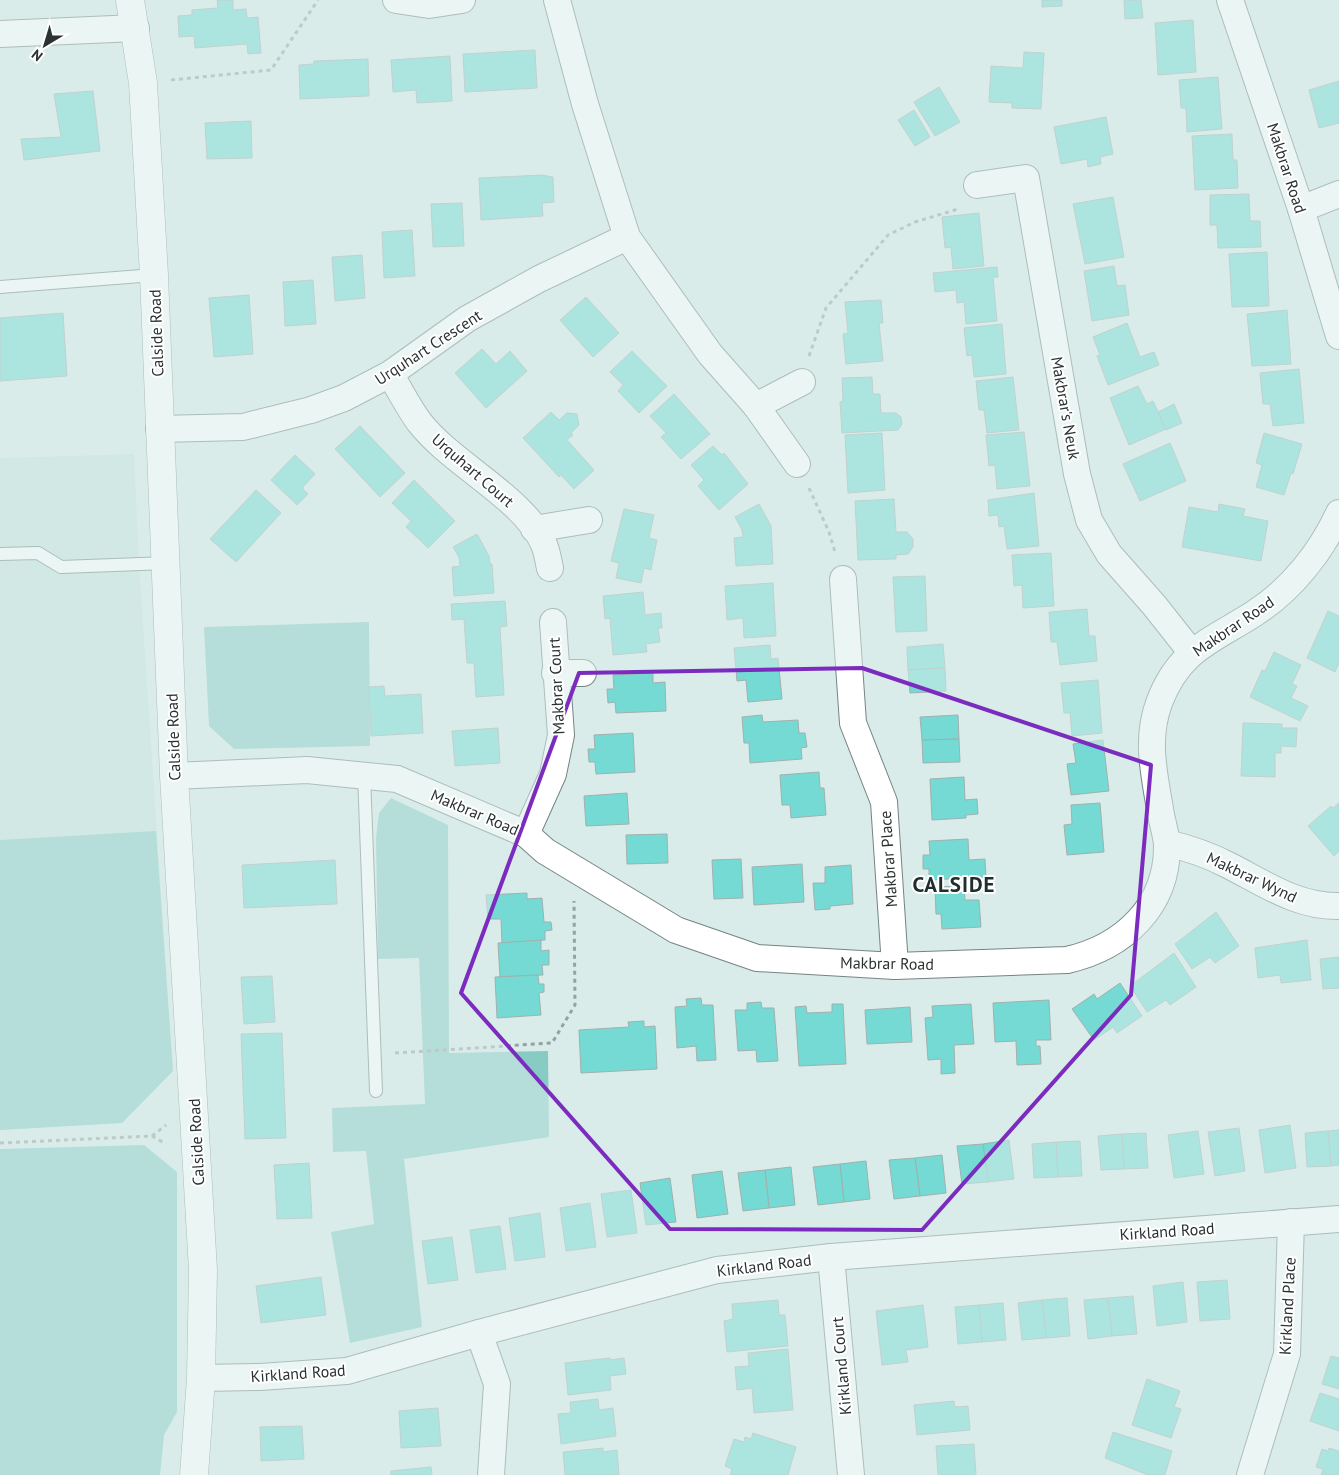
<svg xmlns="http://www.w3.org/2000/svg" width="1339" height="1475" viewBox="0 0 1339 1475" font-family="'PT Sans',sans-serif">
<rect width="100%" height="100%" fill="#daecea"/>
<path fill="#c7e2df" d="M134,454L139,564L173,1071L122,1123L0,1130V458Z"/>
<g fill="#88cbc5">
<path d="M369,622L370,746L234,749L209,726L204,627Z"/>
<path d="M391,798L448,825L449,1053L548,1051L549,1137L404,1159L422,1327L350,1343L331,1232L374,1224L366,1151L333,1152L332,1108L425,1104L419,958L378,959L376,838L379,813Z"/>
<path d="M156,831L173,1071L122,1123L0,1130V840Z"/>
<path d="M144,1145L177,1172V1412L164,1435L160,1475H0V1149Z"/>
</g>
<g fill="#74dad3" stroke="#a0b1af">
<path d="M217,0H233V10L246,9L247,18L258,17L261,53L248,54L247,44L195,48L194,36L179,37L178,16L192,15V10L218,8Z"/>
<path d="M1042,0H1062V6L1042,7Z"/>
<path d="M1124,0H1141L1143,18L1125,19Z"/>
<path d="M1193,20L1196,72L1158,75L1155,23Z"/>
<path d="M535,50L537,88L465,92L463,54Z"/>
<path d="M1024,52L1044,53L1041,109L1012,108V103L989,102L991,66L1023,68Z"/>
<path d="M450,56L452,101L417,103L416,90L393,92L391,60Z"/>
<path d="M368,59L369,96L300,99L299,65L314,64V61Z"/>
<path d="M1218,77L1222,129L1187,132L1186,108H1181L1179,80Z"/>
<path d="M1339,81V123L1319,128L1309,90Z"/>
<path d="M939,87L960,122L935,136L914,102Z"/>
<path d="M93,91L100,151L24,160L21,139L61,137L54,94Z"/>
<path d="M914,110L930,137L915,146L898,120Z"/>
<path d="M1106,117L1113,154L1100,157L1101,164L1088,167L1087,159L1061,164L1054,127Z"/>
<path d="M251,121L252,158L207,159L205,123Z"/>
<path d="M1232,134L1233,160H1237L1238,188L1195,190L1192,136Z"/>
<path d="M542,175L553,177L554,202L542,203L543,216L481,220L479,178Z"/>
<path d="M1249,194L1250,221H1260L1261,247L1218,248L1217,225H1210V195Z"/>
<path d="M1113,197L1124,257L1085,264L1073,204Z"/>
<path d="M462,203L464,246L433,247L431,204Z"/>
<path d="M979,213L984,266L953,269L951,247L945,248L942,217Z"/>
<path d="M412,230L415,276L384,278L382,232Z"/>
<path d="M1267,252L1269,306L1232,307L1229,254Z"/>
<path d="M362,255L365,298L335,301L332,257Z"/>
<path d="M1114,266L1117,286L1125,285L1129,315L1092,321L1084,271Z"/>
<path d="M997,267L998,277H993L997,321L966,324L964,302L957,303L956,290L935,292L933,273Z"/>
<path d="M313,280L316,324L285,326L283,282Z"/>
<path d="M249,295L253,354L214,357L209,298Z"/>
<path d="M586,297L619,333L593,357L560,320Z"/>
<path d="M881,300L883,323H879L883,361L846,364L843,334L848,333L845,302Z"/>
<path d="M1287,310L1291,364L1252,366L1247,314Z"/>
<path d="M63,313L67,376L0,381V318Z"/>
<path d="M1127,323L1140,357L1154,352L1159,365L1108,385L1097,356L1100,355L1093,337Z"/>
<path d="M1002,324L1006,374L974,377L972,355L967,356L964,328Z"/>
<path d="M482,349L496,364L510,351L527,371L486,408L455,373Z"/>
<path d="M632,351L667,386L639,413L618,391L623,385L610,372Z"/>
<path d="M1299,369L1304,423L1273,426L1270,404H1263L1260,373Z"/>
<path d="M872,377L873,394H880L881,413H896L901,417L902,424L898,430L842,433L840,402L843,401L842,378Z"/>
<path d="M1013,377L1019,430L987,433L984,410H979L976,381Z"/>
<path d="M1138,386L1147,404L1153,401L1166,429L1129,445L1110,398Z"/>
<path d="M674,394L710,434L681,459L661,437L666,433L650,416Z"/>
<path d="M1174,404L1182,423L1166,430L1158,412Z"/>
<path d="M551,412L559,420L567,413L577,414L579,425L571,433L573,435L567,440L594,470L574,489L561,475L559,477L523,438Z"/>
<path d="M360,426L405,473L380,497L335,449Z"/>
<path d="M1024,432L1030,486L997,489L995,465L989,466L986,435Z"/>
<path d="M882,433L885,490L848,493L845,435Z"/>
<path d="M1264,433L1302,444L1293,474L1291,473L1284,495L1256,487L1262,465L1256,463Z"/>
<path d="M1170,443L1186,481L1140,501L1123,464Z"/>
<path d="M713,446L722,455L724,453L748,484L719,510L698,486L704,480L691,465Z"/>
<path d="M295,455L315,474L302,488L308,494L297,505L271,480Z"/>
<path d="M414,480L455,521L428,548L406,527L411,521L392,503Z"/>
<path d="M256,490L281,513L236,562L210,539Z"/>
<path d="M1034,493L1039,546L1007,549L1004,526L999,527L998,515L989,516L988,500Z"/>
<path d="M894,499L896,532H907L913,539V547L908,554L896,555V559L858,560L855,501Z"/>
<path d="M759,504L771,526L773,564L736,566L734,538L743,537L742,530L735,517Z"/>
<path d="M1219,504L1245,509L1243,516L1268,521L1261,561L1182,547L1189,507L1218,512Z"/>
<path d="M624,509L654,515L649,538L657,540L651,570L644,568L641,583L616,578L619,563L611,561Z"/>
<path d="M477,534L489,556L490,564H492L494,593L454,596L452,567L460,566L459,557L453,547Z"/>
<path d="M1051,553L1054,606L1023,608L1022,585L1014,586L1012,555Z"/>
<path d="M925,576L927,631L896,632L893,577Z"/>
<path d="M773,583L776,636L744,638L743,618L727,620L725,586Z"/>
<path d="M643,592L645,615L661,613L662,628H658L660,642L646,644L647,652L613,655L610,618L605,619L603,596Z"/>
<path d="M505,601L507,626L500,627L504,695L476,697L474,663H467L464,619L452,620L451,604Z"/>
<path d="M1087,609L1089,636H1095L1097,661L1060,665L1057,642H1051L1049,612Z"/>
<path d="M1328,611L1339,616V663L1335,672L1307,658Z"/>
<path d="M943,644L945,668L908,670L907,647Z"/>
<path d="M770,645L771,659L778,658L782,699L748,702L746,680L737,681L734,648Z"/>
<path d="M1274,652L1301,665L1292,684L1297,686L1291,698L1308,706L1300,721L1250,697L1262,670L1265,671Z"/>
<path d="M945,668L946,691L910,693L908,670Z"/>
<path d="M653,673V683L665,682L666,711L616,713L615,702L608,703L607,689H614L613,675Z"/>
<path d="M1098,680L1102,733L1072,736L1070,713H1064L1061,683Z"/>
<path d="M384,686L385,696L421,694L423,733L371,736L369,687Z"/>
<path d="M762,715L763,722L798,720L799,733H805L807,747L801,748L802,759L750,763L749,743H744L742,717Z"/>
<path d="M958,715L959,739L922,740L920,717Z"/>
<path d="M1243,723L1282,724V728H1297L1296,747L1281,746V753H1275V777L1241,776Z"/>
<path d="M498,728L500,763L455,766L452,731Z"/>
<path d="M633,733L635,772L596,774L595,762H589L588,749H595L594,735Z"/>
<path d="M959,739L960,762L923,763L922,740Z"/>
<path d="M1103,740L1109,791L1071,795L1067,764L1076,763L1073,744Z"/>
<path d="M819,772L820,788H824L826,815L791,818L790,805H782L780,775Z"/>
<path d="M964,777L965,800L977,799L978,814L966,815V818L932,820L930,779Z"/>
<path d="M627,793L629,824L586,826L584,796Z"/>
<path d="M1100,803L1104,852L1067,855L1064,825L1072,824L1071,805Z"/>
<path d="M1339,803V851L1334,856L1308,826L1331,806L1333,808Z"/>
<path d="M667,834L668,863L627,864L626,835Z"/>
<path d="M968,839L969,860L985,859L986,877L929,880V869H923V855H930L929,841Z"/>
<path d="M741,859L743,898L714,899L712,860Z"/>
<path d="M335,860L337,904L244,908L242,865Z"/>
<path d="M802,864L804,902L754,905L752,867Z"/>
<path d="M851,865L853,904L830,906V909L815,910L813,883H825V867Z"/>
<path d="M964,886L965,900H979L981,927L942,929L941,914H936L935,887Z"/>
<path d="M527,893V899L542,898L544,922H551L552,930L545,931V940L502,943L501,919H488L486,895Z"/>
<path d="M1216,912L1239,946L1215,963L1210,957L1192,969L1175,944Z"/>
<path d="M541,940V951L549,950V965H542L543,975L500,977L498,943Z"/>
<path d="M1307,940L1311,980L1281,983L1280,975L1258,978L1255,948Z"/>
<path d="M1174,953L1196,987L1170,1005L1166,1000L1147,1012L1130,986Z"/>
<path d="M1339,957V988L1323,989L1320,959Z"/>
<path d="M538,975L539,984H544V992L539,993L541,1015L497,1018L495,977Z"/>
<path d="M272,976L275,1022L244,1024L241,977Z"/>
<path d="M1120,983L1142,1016L1117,1033L1113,1027L1094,1040L1072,1009L1094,994L1097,999Z"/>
<path d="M701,998L702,1005H713L716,1060L697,1061L696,1046L677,1048L675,1007L687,1006L686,999Z"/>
<path d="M1049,1000L1051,1040H1036V1046H1040L1041,1064L1017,1065L1016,1041L995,1042L993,1003Z"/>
<path d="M761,1002L762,1008H774L778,1061L757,1062L756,1050L738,1051L735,1010H747V1003Z"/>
<path d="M832,1004H843L846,1064L799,1066L795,1007L806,1006L807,1013L832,1012Z"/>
<path d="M971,1004L974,1044L954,1045L955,1073L941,1074V1059L928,1060L925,1018L933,1017L932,1006Z"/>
<path d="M910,1007L912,1042L867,1044L865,1010Z"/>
<path d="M644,1021V1027L655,1026L657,1069L581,1073L579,1030L629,1027L628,1022Z"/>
<path d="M282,1033L286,1138L245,1139L241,1034Z"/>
<path d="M1290,1125L1296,1168L1265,1173L1259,1130Z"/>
<path d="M1239,1128L1245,1171L1215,1176L1208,1132Z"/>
<path d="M1339,1130V1165L1331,1166L1328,1131Z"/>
<path d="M1198,1131L1204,1174L1174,1178L1168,1135Z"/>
<path d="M1328,1131L1331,1166L1307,1167L1305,1133Z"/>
<path d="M1146,1133L1148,1168L1124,1169L1122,1134Z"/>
<path d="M1122,1134L1124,1169L1101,1170L1098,1136Z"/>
<path d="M1009,1140L1014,1179L988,1182L983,1144Z"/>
<path d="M1080,1141L1082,1176L1058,1177L1056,1142Z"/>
<path d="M1056,1142L1058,1177L1034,1178L1032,1144Z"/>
<path d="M983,1144L988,1182L962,1184L957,1146Z"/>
<path d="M942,1155L946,1193L920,1196L915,1158Z"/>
<path d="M915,1158L920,1196L894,1199L889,1160Z"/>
<path d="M866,1161L870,1199L844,1202L840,1164Z"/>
<path d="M309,1163L312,1218L277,1219L274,1165Z"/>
<path d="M840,1164L844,1202L818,1205L813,1167Z"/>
<path d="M791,1167L795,1205L769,1208L765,1170Z"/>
<path d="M765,1170L769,1208L743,1211L738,1173Z"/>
<path d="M722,1171L728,1214L697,1218L692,1175Z"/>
<path d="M670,1178L676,1222L646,1225L640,1183Z"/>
<path d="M631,1190L637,1233L607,1237L601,1194Z"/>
<path d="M590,1203L596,1247L566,1251L560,1208Z"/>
<path d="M540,1213L545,1257L515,1261L509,1218Z"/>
<path d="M500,1226L506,1269L476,1273L470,1230Z"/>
<path d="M452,1237L458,1280L428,1284L422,1241Z"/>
<path d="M321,1277L326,1315L261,1323L256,1286Z"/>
<path d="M1227,1280L1230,1319L1200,1321L1197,1282Z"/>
<path d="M1183,1282L1187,1322L1157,1326L1153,1286Z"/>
<path d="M1133,1296L1137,1334L1112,1336L1108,1298Z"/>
<path d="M1067,1298L1070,1336L1046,1338L1042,1300Z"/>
<path d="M1108,1298L1112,1336L1088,1339L1084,1300Z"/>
<path d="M778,1300L779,1315H785L788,1346L727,1352L724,1321L733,1319L732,1304Z"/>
<path d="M1042,1300L1046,1338L1022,1340L1018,1303Z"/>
<path d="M1003,1303L1006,1340L982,1342L979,1305Z"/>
<path d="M923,1305L928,1347L906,1350L908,1362L882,1365L876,1311Z"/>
<path d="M979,1305L982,1342L958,1344L955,1307Z"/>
<path d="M788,1349L793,1410L754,1413L752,1388L737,1390L735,1367L749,1366L748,1353Z"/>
<path d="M1331,1356L1339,1358V1389L1322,1384Z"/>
<path d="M610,1358V1360L624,1358L626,1374L610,1376L611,1390L568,1395L565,1363Z"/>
<path d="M1147,1379L1180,1391L1174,1407L1181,1409L1171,1438L1132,1425Z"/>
<path d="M1320,1393L1339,1399V1431L1310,1421Z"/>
<path d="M598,1399L599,1410L613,1408L616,1436L561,1444L558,1414L571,1413L570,1402Z"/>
<path d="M954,1401L955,1407L968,1406L970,1430L917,1435L914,1405Z"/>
<path d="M438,1408L441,1446L401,1448L399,1411Z"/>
<path d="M302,1426L304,1459L261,1461L260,1427Z"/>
<path d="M1113,1432L1172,1451L1165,1475H1148L1105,1458Z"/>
<path d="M753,1433L796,1447L788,1475H730L732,1469L725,1466L734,1439L744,1442L745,1437L751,1439Z"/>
<path d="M974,1444L976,1475H938L936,1446Z"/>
<path d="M603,1448V1452L617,1450L619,1475H565L563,1452Z"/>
<path d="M1329,1448L1339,1451V1475H1321L1323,1469L1316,1467L1322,1449L1328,1451Z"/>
<path d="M431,1467L432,1475H391V1471Z"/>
</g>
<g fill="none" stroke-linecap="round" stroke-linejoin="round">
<defs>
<g id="lane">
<path d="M0,287L154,275"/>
<path d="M0,554L38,553L61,567L167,563"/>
<path d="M364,775L376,1091"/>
</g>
<g id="street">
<path d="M396,0L429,5L462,0"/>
<path d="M557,0L585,104L627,237L710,354L756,406L797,464"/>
<path d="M1230,0L1301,209L1339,336"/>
<path d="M0,34L136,28"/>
<path d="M977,185L1026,178L1077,474L1089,520L1109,554L1154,605L1192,653"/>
<path d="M1301,209L1339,194"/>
<path d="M390,374C400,390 409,409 420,423C451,463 523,498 543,542C547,550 548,560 550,568"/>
<path d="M756,406L802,382"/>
<path d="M159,429L243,427L311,410L344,398L390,374L467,319L539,279L627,237"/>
<path d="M534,529L589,520"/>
<path d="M843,579L853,723L884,802L895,966"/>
<path d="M555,673H583"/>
<path d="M174,776L307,770L397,779L526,834L545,851L676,930L757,958L895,966L1067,960C1124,947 1168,906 1167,844C1166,835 1163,824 1161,815C1155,777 1145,741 1159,703C1179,649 1212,641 1255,613C1292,589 1321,552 1339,513"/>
<path d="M526,834L553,774L561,735L553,622"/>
<path d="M1167,843C1188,848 1209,855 1228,865C1264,883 1297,907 1339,906"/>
<path d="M831,1257L851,1475"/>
<path d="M479,1333L497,1384L491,1475"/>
<path d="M201,1378L260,1377L347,1371L479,1333L717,1270L831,1257L1339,1219"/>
<path d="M1250,1475L1287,1354L1291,1222"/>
</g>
<path id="secondary" d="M130,0L143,83L154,275L174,776L203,1270L201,1378L194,1475"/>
</defs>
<use href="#lane" stroke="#748483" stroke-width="14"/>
<use href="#street" stroke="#748483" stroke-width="28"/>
<use href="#secondary" stroke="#748483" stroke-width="29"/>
<g stroke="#95a2a1" stroke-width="3" stroke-dasharray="4 4" stroke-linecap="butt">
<path d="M171,80L271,70L318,0"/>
<path d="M809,356L826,308L888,235L915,222L955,210L958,206"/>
<path d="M809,488L829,532L835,552"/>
<path d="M395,1053L552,1043L575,1005L574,901"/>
<path d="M152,1136L166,1125"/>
<path d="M0,1143L152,1136L166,1144"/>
</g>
<use href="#lane" stroke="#fff" stroke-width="12"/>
<use href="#street" stroke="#fff" stroke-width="26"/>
<use href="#secondary" stroke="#fff" stroke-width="28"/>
</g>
<path d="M0 0H1339V1475H0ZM862,668L1151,765L1131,995L922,1230L670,1229L461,993L579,673Z" fill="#daecea" fill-opacity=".55" fill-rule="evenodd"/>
<path fill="none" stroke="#7b2cbf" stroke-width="4" stroke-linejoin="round" d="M862,668L1151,765L1131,995L922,1230L670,1229L461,993L579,673Z"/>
<g text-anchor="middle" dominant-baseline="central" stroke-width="4" stroke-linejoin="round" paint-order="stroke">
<g font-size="16" fill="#2b3232" stroke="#fff">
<text transform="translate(1287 168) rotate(72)">Makbrar Road</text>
<text transform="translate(156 333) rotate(-92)">Calside Road</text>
<text transform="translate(428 347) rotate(-33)">Urquhart Crescent</text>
<text transform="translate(1066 408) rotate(80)">Makbrar's Neuk</text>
<text transform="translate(473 470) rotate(41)">Urquhart Court</text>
<text transform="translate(1233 626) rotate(-34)">Makbrar Road</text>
<text transform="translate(556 686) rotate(-93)">Makbrar Court</text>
<text transform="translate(173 737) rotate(-92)">Calside Road</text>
<text transform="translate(475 812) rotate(23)">Makbrar Road</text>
<text transform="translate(888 859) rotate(-94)">Makbrar Place</text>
<text transform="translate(1252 877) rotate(25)">Makbrar Wynd</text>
<text transform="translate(887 963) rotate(1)">Makbrar Road</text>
<text transform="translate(196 1142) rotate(-93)">Calside Road</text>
<text transform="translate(1167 1231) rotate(-4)">Kirkland Road</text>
<text transform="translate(764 1265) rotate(-7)">Kirkland Road</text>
<text transform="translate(1287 1306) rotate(-87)">Kirkland Place</text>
<text transform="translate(841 1366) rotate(-95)">Kirkland Court</text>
<text transform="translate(298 1373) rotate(-4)">Kirkland Road</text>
</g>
<g font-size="21" font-weight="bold" letter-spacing="1" fill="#202e2d" stroke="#fff">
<text x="954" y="884">CALSIDE</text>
</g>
</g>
<g transform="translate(45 45) rotate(218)" stroke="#ffffff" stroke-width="4" paint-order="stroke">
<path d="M0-4L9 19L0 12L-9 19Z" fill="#2b3232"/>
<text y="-8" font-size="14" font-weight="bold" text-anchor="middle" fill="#2b3232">N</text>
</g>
</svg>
